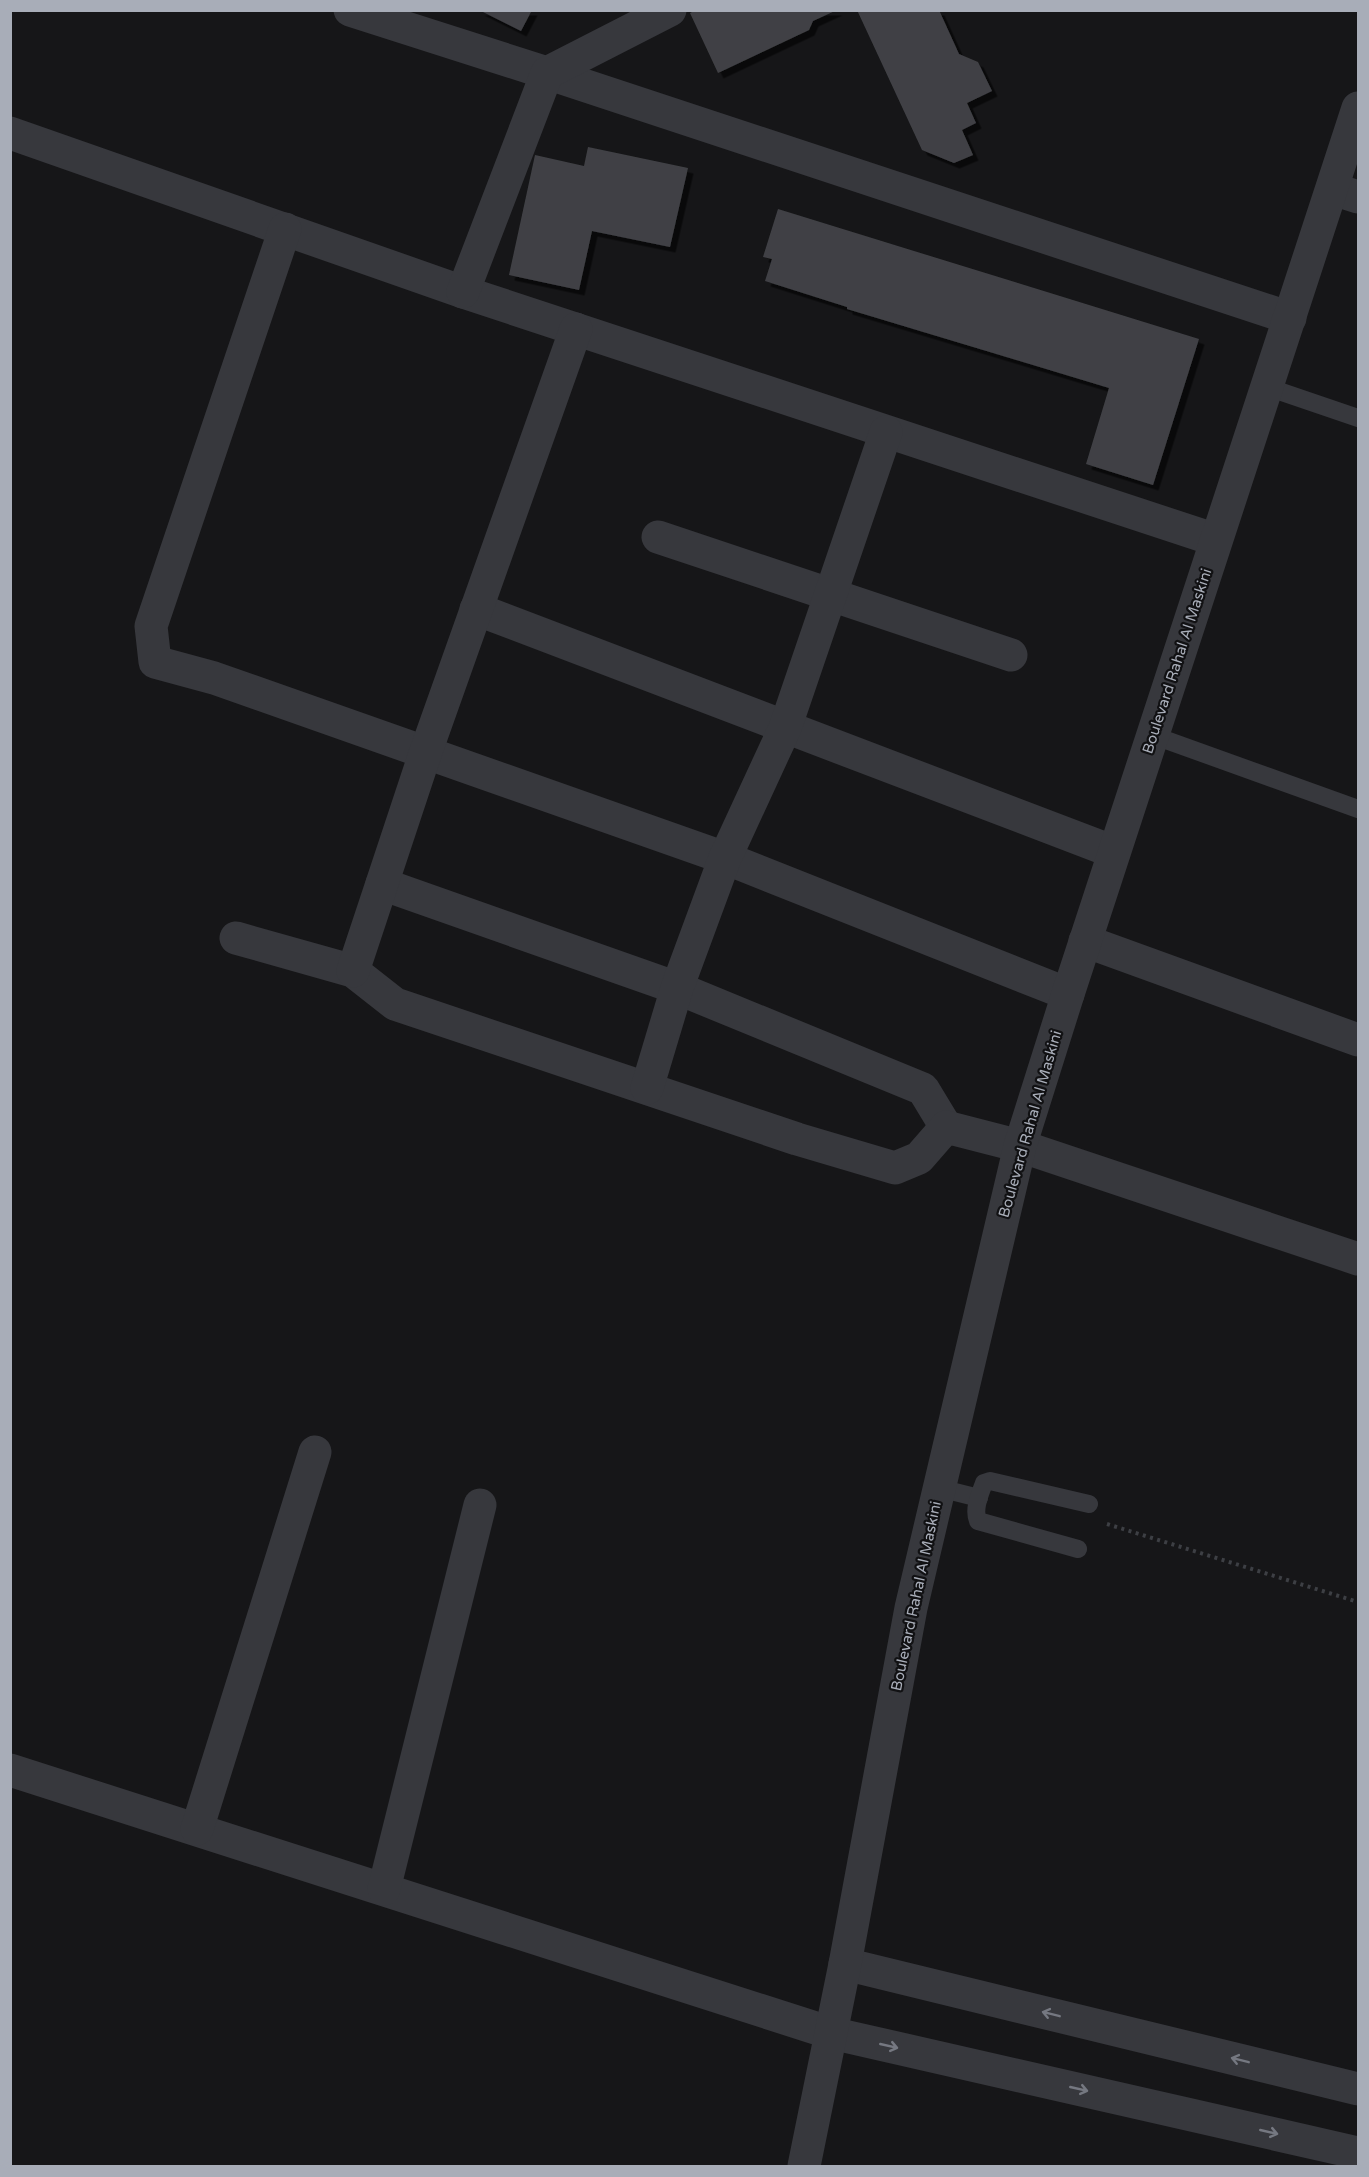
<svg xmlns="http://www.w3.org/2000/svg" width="1369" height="2177" viewBox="0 0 1369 2177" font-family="'Varela Round',sans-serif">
<defs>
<filter id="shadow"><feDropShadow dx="5.5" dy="5.5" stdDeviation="0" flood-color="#0009"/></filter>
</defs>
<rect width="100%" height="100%" fill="#161618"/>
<g fill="#404145" filter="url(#shadow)">
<path d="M479,10H532L521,31Z"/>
<path d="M696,10H837L813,21L809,30L718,73L690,13Z"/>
<path d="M857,10H939L959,54L978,62L992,91L967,103L976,123L962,130L973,155L954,163L922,150Z"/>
<path d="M588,147L688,168L670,247L592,231L579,290L509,275L535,155L584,166Z"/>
<path d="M778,209L1199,339L1153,485L1086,464L1109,388L847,309V307L765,281L772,259L763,257Z"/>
</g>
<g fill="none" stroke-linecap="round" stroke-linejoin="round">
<path stroke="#3d3f44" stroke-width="4" stroke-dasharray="3 4.5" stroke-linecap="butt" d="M1107,1524L1358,1602"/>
<g stroke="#37383d" stroke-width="18">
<path d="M1267,387L1358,418"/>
<path d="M1152,735L1358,809"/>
<path d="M939,1488L979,1498"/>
<path d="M1078,1549L978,1521C973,1509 980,1494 984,1483L990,1481L1089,1504"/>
</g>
<g stroke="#37383d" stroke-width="33">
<path d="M350,10L547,73L1290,318"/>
<path d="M10,133L463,292L1216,540"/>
<path d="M1333,189L1358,197"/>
<path d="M285,229L151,626L155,662L214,678L725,858L1068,994"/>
<path d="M463,292L547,73L670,10"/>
<path d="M658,537L1011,655"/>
<path d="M476,609L1114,852"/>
<path d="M382,884L677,988L923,1089L946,1127"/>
<path d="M236,938L353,971L395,1004L797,1139L895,1168L919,1158L946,1127L1020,1146L1358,1259"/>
<path d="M1085,941L1358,1040"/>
<path d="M353,971L425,754L576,329"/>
<path d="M647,1088L677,988L725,858L785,728L886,432"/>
<path d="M10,1770L831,2033L1358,2153"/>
<path d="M197,1829L315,1452"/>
<path d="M384,1889L480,1505"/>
<path d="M845,1964L1358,2089"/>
</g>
<path stroke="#37383d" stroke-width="33" d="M804,2166L845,1964L911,1608L1020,1146L1068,994L1358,108"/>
</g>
<defs><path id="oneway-shaft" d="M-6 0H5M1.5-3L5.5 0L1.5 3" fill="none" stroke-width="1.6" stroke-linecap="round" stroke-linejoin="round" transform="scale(1.5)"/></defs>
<g stroke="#757881">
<use href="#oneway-shaft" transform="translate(1051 2014) rotate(-166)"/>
<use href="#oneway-shaft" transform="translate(889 2046) rotate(13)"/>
<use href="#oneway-shaft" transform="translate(1240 2060) rotate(-166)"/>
<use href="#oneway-shaft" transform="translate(1079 2089) rotate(13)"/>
<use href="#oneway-shaft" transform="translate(1269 2132) rotate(13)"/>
</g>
<g text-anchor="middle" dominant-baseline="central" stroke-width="4.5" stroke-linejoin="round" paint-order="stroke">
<g font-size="15" fill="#a8adb8" stroke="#111113">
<text transform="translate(1177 661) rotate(-72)">Boulevard Rahal Al Maskini</text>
<text transform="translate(1030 1124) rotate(-74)">Boulevard Rahal Al Maskini</text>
<text transform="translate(916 1596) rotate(-78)">Boulevard Rahal Al Maskini</text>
</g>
</g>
<rect width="1369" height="2177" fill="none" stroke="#a8adb8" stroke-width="24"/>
</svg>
